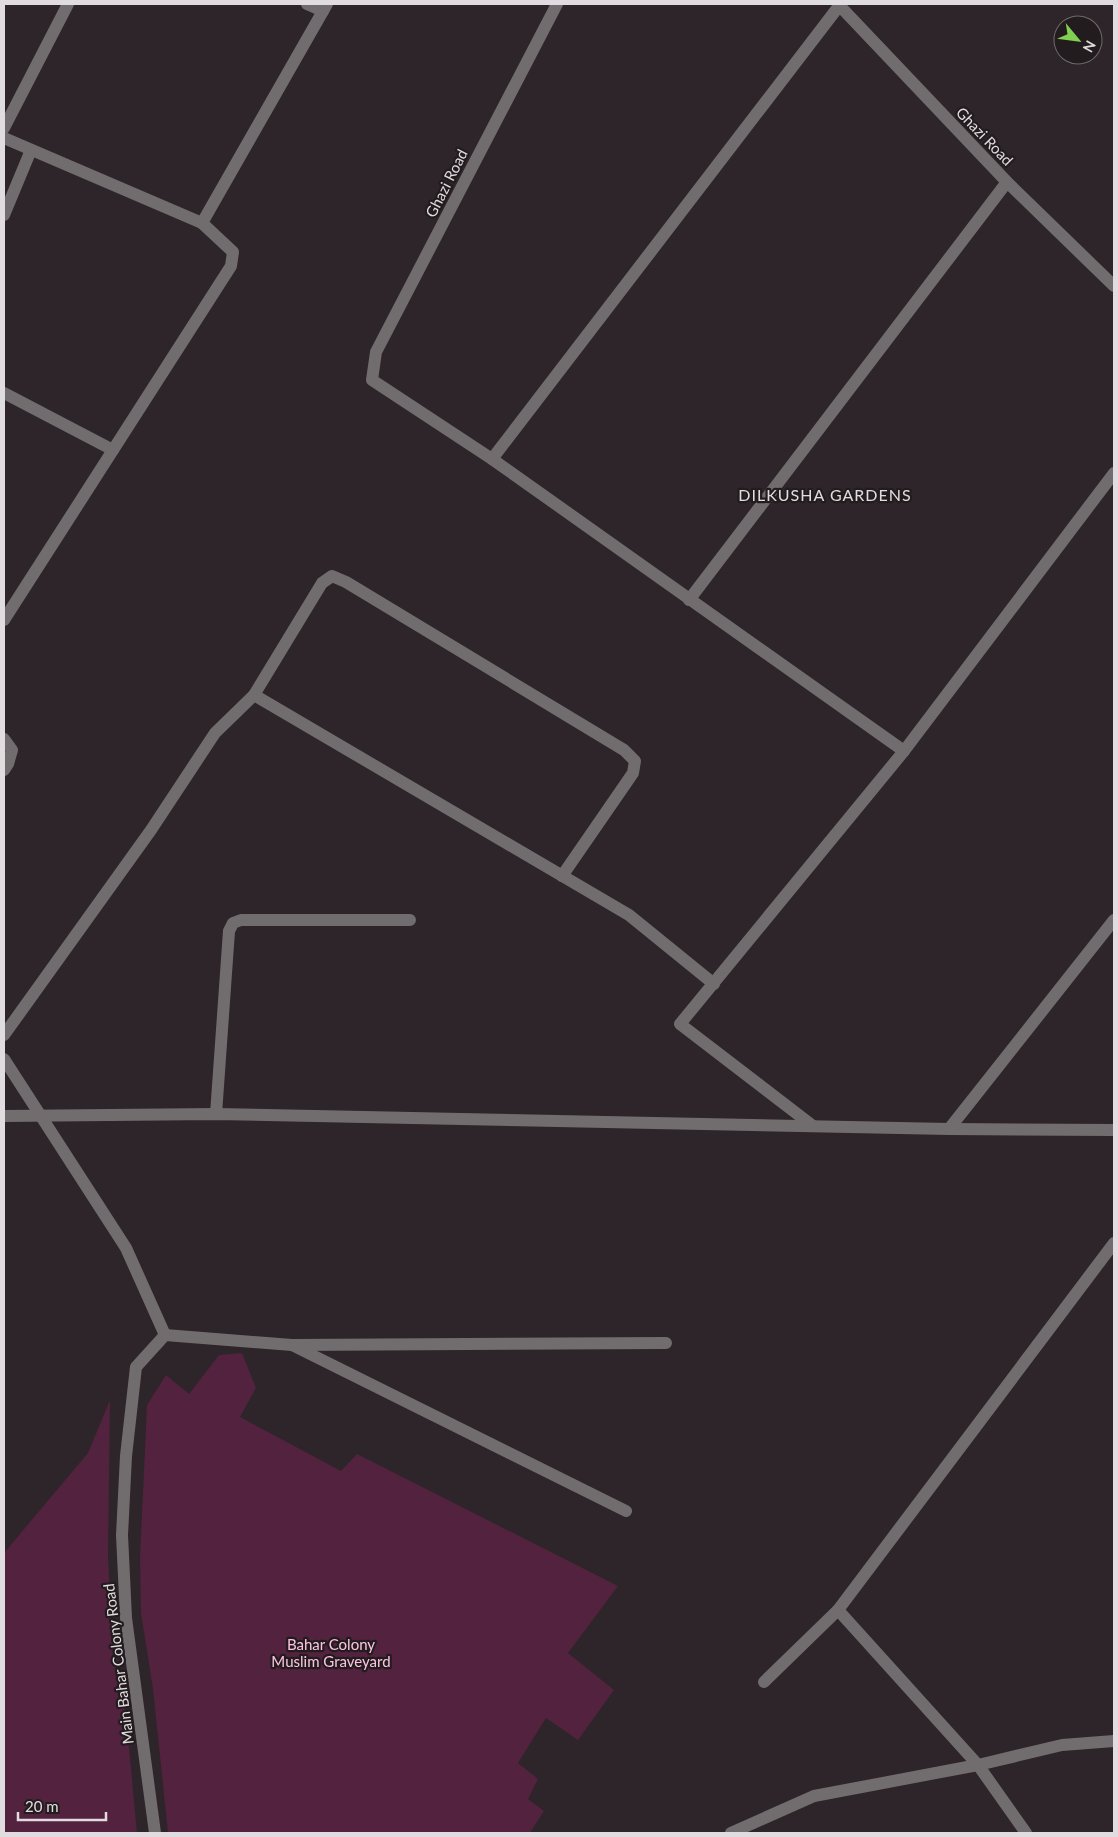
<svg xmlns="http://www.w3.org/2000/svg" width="1118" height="1837" viewBox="0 0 1118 1837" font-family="Lato,sans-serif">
<rect width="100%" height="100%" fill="#2d2529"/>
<g fill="#52223f">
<path d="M242,1353L256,1388L240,1417L341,1471L357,1454L618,1586L568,1653L614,1690L578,1740L546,1718L518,1763L538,1779L528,1799L544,1811L530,1833H168L153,1689L141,1613L140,1558L147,1405L166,1375L189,1394L219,1355Z"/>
<path d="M110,1400L108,1556L111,1616L127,1726L137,1833H4V1553L88,1453Z"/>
</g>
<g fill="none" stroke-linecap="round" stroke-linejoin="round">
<g stroke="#716d6f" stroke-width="12">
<path d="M307,4L323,11"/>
<path d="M838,4L1007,182L1114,286"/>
<path d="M839,6L492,459L904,751"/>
<path d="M4,128L68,4"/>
<path d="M4,138L202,223L327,4"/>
<path d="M4,215L31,150"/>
<path d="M4,393L113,450"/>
<path d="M492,459L372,380L376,352L557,4"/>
<path d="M689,600L1007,182"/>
<path d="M4,620L231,266L233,252L202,223"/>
<path d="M254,695L322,583L332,576L346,582L624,750L635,761L633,773L562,876"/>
<path d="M4,739L12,750L8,764L4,770"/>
<path d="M4,1035L151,830L215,733L254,695L629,915L714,984"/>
<path d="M4,1059L126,1248L165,1335L136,1367L126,1456L122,1535L126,1618L155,1833"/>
<path d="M216,1114L229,931L233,923L241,920H410"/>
<path d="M4,1116L216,1114L949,1129L1114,1130"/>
<path d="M813,1126L680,1024L904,751L1114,473"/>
<path d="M949,1129L1114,920"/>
<path d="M165,1335L292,1345L666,1343"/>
<path d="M294,1346L626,1511"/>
<path d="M838,1610L978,1765L1026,1833"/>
<path d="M764,1682L838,1610L1114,1243"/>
<path d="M731,1833L814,1796L978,1765L1062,1745L1114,1741"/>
</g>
</g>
<g text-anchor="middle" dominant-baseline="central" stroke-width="4.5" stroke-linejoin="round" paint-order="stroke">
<g font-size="15" fill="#e1dcdf" stroke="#231c1f">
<text transform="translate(985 136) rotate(46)">Ghazi Road</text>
<text transform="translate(446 183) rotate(-63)">Ghazi Road</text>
<text transform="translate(118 1664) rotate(-97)">Main Bahar Colony Road</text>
</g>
<g font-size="15" fill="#fec3e2" stroke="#231c1f">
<text x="331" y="1644">Bahar Colony<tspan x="331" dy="17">Muslim Graveyard</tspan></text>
</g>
<g font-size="16" letter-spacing="1" fill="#e1dcdf" stroke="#231c1f">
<text x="825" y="494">DILKUSHA GARDENS</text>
</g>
</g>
<rect width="1118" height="1837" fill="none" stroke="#e1dcdf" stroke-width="10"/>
<g transform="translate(1078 40) rotate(119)"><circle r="24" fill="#231c1f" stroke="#6f696c"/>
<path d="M0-4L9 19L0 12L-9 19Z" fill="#80d051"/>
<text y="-8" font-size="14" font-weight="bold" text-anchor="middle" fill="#e1dcdf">N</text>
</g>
<path d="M18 1812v8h88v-8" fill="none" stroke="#e1dcdf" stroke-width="2.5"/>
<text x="25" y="1812" font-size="15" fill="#e1dcdf" stroke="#231c1f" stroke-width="4" paint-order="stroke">20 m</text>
</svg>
